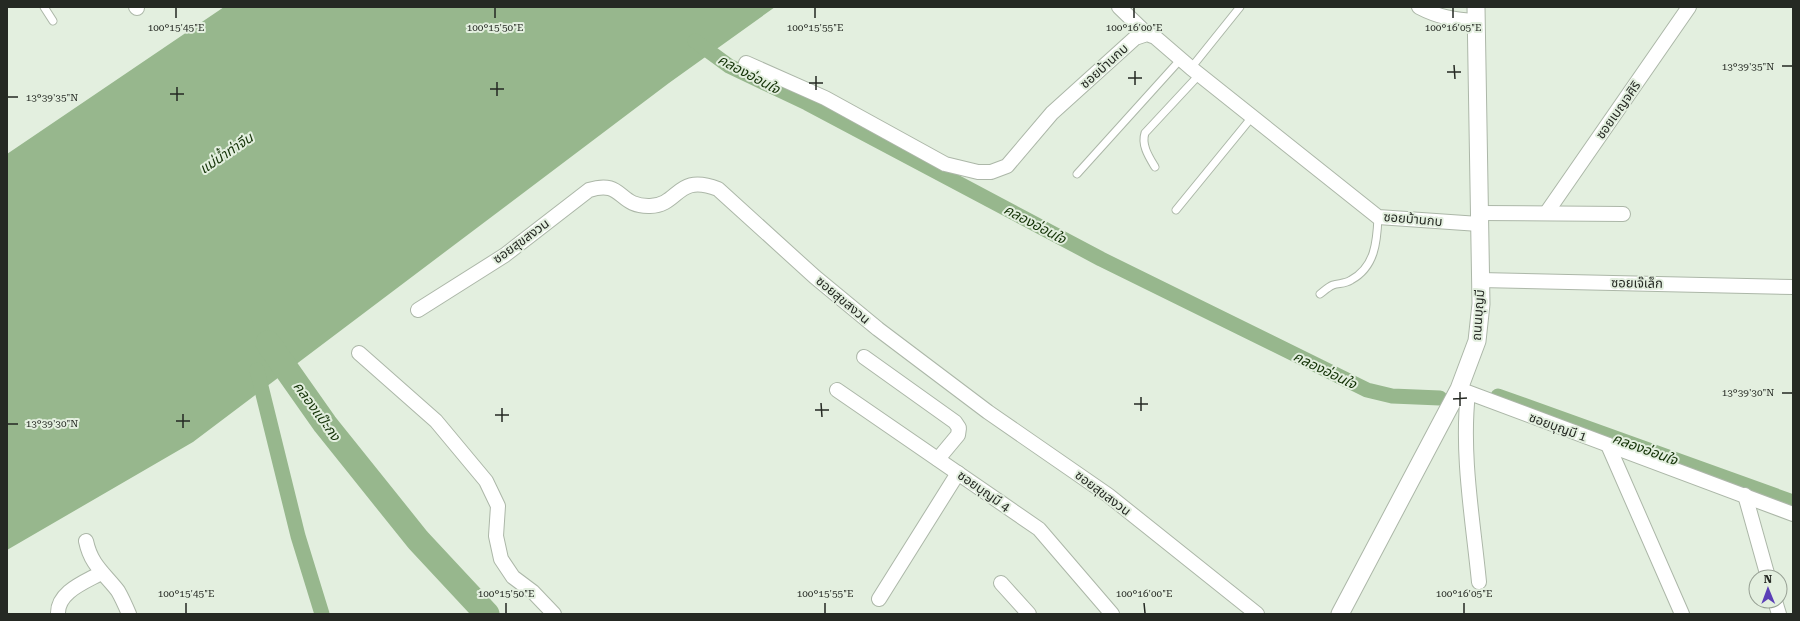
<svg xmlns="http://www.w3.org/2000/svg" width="1800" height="621" viewBox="0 0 1800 621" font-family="'Roboto Serif','Noto Sans Thai',serif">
<rect width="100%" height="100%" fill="#e3efdf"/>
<path fill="#97b78d" d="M224,7H775L669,83L193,442L7,550V154Z"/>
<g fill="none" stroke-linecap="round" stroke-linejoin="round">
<g stroke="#97b78d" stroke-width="15">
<path d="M695,41L729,66L807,103L1101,259L1367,390L1392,396L1440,398"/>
<path d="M257,370L298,536L322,614"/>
<path d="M1498,396L1793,502"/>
</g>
<path stroke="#97b78d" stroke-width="25" d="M268,343L325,424L418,540L487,614"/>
<defs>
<g id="service">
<path d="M44,7L53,21"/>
<path d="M1191,68L1240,7"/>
<path d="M1155,167C1149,157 1141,145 1145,133L1199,75"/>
<path d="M1077,174L1180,60"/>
<path d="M1176,210L1252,117"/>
<path d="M1320,294C1324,291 1328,287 1333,285C1339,283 1345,284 1351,280C1375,267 1377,242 1378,217"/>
</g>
<g id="minor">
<path d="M136,7L137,8"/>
<path d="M1119,7L1147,34"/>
<path d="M1419,7C1438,17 1455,20 1476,21"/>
<path d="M746,63L825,98L945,164L978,172H991L1007,166L1052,113L1135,38L1147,34L1155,37L1191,68L1378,217L1479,224"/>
<path d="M1547,212L1689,7"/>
<path d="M1479,213L1623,214"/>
<path d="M1480,280L1793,287"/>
<path d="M418,310L505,255L589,190C624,179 617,207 650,206C680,205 676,173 718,189L815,277L878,329L988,412L1108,495L1257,614"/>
<path d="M359,353L436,421L486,481L498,506L496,536L501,559L513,577L533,592L554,614"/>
<path d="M864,357L955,422L959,428L958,435L938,459"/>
<path d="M1459,389L1793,514"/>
<path d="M837,390L1039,529L1112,614"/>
<path d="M1468,393C1461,455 1473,520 1479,582"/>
<path d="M1608,445L1682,614"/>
<path d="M1745,495L1768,577"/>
<path d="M86,541C91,565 104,573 118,591C122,598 126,607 129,614"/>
<path d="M1001,583L1029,614"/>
<path d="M879,599L958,473"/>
<path d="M1775,601L1779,614"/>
<path d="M58,614C57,592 85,582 101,573"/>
</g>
<path id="tertiary" d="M1340,614L1459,389L1477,341L1481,304L1476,7"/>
</defs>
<use href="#service" stroke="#acb7a8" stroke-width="9"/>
<use href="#minor" stroke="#acb7a8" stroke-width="16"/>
<use href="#tertiary" stroke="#acb7a8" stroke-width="19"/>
<use href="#service" stroke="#fff" stroke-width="7"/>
<use href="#minor" stroke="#fff" stroke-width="14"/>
<use href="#tertiary" stroke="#fff" stroke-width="17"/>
</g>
<path fill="none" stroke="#252923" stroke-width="1.5" d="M176,8V18M495,8V18M815,8V18M1134,8V18M1453,8V18M1454,65L1455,79M1782,66H1792M1135,71V85M1447,72H1461M816,76V90M1128,78H1142M497,82V96M809,83H823M177,87V101M490,89H504M170,94H184M8,97H18M1460,392V406M1782,393H1792M1141,397V411M1453,399L1467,398M821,403L822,417M1134,404H1148M502,408V422M815,410H829M183,414V428M495,415H509M176,421H190M8,424H18M186,603V613M506,603V613M825,603V613M1144,603L1145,613M1464,603V613"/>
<g text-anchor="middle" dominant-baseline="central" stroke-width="4" stroke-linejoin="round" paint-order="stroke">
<g font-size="13" fill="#252923" stroke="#e3efdf">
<text transform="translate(1104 66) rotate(-42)">ซอยบ้านกบ</text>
<text transform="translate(1618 110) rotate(-55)">ซอยเบญจศิริ</text>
<text transform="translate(1413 219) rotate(5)">ซอยบ้านกบ</text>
<text transform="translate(521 241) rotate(-36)">ซอยสุขสงวน</text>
<text transform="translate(1637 283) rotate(1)">ซอยเจ๊เล็ก</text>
<text transform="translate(843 300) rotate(40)">ซอยสุขสงวน</text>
<text transform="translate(1478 315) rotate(-86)">ถนนบุญมี</text>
<text transform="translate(1558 427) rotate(20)">ซอยบุญมี 1</text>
<text transform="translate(984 491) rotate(35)">ซอยบุญมี 4</text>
<text transform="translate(1103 493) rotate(37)">ซอยสุขสงวน</text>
</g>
<g font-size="14" font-style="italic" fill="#133206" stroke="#e3efdf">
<text transform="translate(749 74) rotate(28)">คลองอ่อนใจ</text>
<text transform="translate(226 153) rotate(-34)">แม่น้ำท่าจีน</text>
<text transform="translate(1035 224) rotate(28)">คลองอ่อนใจ</text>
<text transform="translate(1325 370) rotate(26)">คลองอ่อนใจ</text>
<text transform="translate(317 411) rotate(54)">คลองแป๊ะกง</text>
<text transform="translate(1645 449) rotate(20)">คลองอ่อนใจ</text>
</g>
</g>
<g font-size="10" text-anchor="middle" fill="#252923" stroke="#e3efdf" stroke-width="4" stroke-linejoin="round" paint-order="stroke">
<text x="176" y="31">100°15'45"E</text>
<text x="495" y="31">100°15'50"E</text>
<text x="815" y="31">100°15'55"E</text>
<text x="1134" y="31">100°16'00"E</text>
<text x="1453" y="31">100°16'05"E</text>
<text x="1748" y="70">13°39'35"N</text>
<text x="52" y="101">13°39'35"N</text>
<text x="1748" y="396">13°39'30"N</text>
<text x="52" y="427">13°39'30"N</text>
<text x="186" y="597">100°15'45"E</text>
<text x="506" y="597">100°15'50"E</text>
<text x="825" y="597">100°15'55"E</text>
<text x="1144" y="597">100°16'00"E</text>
<text x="1464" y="597">100°16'05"E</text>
</g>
<rect width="1800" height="621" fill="none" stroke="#252923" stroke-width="16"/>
<g transform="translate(1768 589) rotate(359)"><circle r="19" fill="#e3efdf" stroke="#97a094"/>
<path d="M0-3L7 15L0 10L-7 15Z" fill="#5b3fb7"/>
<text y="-6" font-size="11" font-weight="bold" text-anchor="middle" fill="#252923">N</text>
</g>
</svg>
